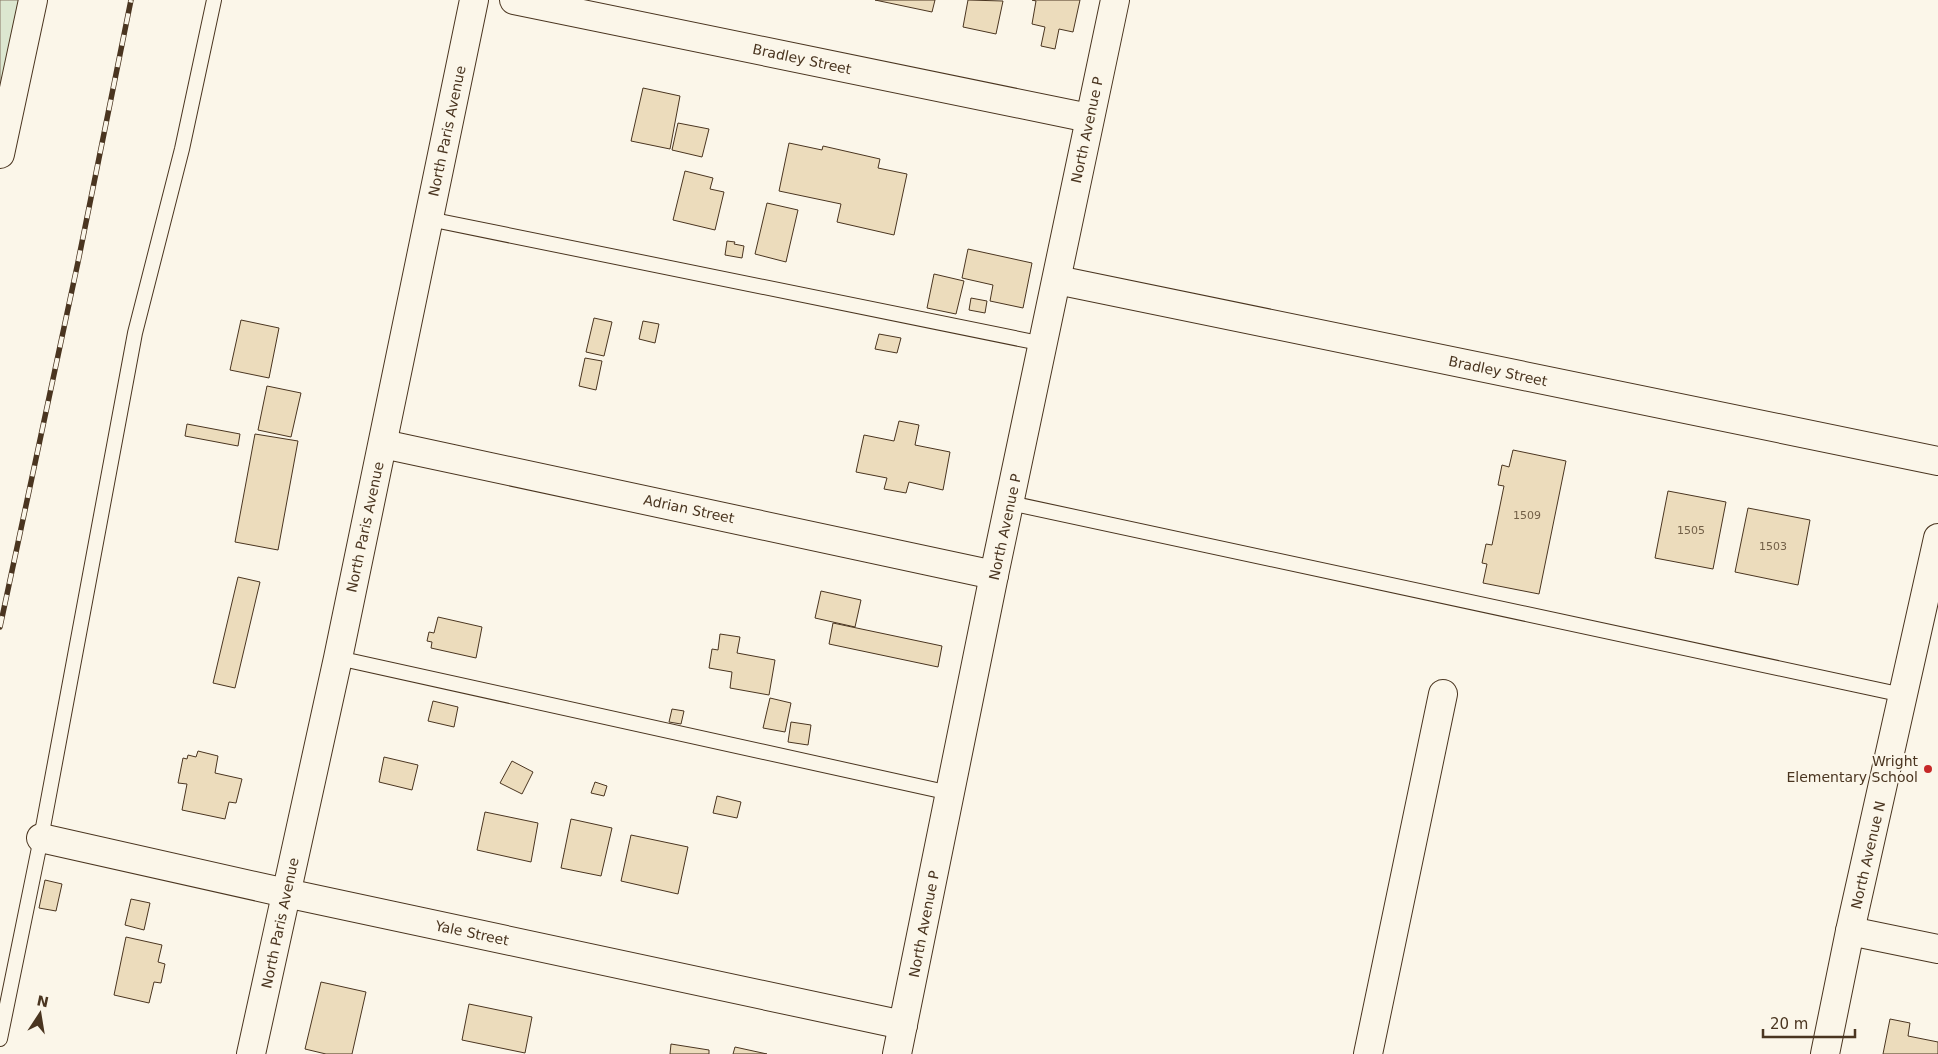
<svg xmlns="http://www.w3.org/2000/svg" width="1938" height="1054" viewBox="0 0 1938 1054" font-family="'DejaVu Sans',sans-serif">
<rect width="100%" height="100%" fill="#fbf6e9"/>
<path fill="#dce7d0" stroke="#887966" d="M0,0H34L0,157Z"/>
<g fill="#ecdcbc" stroke="#4a3520">
<path d="M875,0H935L932,12Z"/>
<path d="M968,0L1003,1L996,34L963,27Z"/>
<path d="M1032,0H1080L1073,32L1059,29L1055,49L1041,46L1045,27L1032,24L1036,1Z"/>
<path d="M643,88L680,96L670,149L631,141Z"/>
<path d="M678,123L709,129L702,157L672,150Z"/>
<path d="M789,143L822,150L823,146L880,159L878,168L907,174L894,235L837,222L841,204L779,191Z"/>
<path d="M685,171L713,178L710,189L724,192L715,230L673,220Z"/>
<path d="M767,203L798,210L786,262L755,254Z"/>
<path d="M727,241L735,242L734,244L744,246L742,258L725,255Z"/>
<path d="M968,249L1032,263L1023,308L990,301L993,285L962,278Z"/>
<path d="M934,274L964,281L956,314L927,308Z"/>
<path d="M971,298L987,301L985,313L969,310Z"/>
<path d="M594,318L612,322L604,356L586,352Z"/>
<path d="M241,320L279,328L269,378L230,370Z"/>
<path d="M643,321L659,324L655,343L639,339Z"/>
<path d="M879,334L901,338L897,353L875,349Z"/>
<path d="M585,358L602,361L596,390L579,386Z"/>
<path d="M267,386L301,393L291,437L258,430Z"/>
<path d="M899,421L919,425L915,445L950,452L943,490L909,482L906,493L884,489L887,478L856,472L864,435L894,441Z"/>
<path d="M187,424L240,434L238,446L185,436Z"/>
<path d="M255,434L298,441L278,550L235,542Z"/>
<path d="M1513,450L1566,461L1539,594L1483,583L1487,564L1482,563L1486,544L1492,545L1504,486L1498,485L1502,465L1509,467Z"/>
<path d="M1668,491L1726,502L1713,569L1655,558Z"/>
<path d="M1748,508L1810,520L1798,585L1735,572Z"/>
<path d="M238,577L260,582L235,688L213,683Z"/>
<path d="M821,591L861,600L855,627L815,618Z"/>
<path d="M438,617L482,627L476,658L431,648L432,642L427,641L429,632L434,633Z"/>
<path d="M833,623L942,646L938,667L829,644Z"/>
<path d="M720,634L740,637L737,653L775,660L769,695L730,688L732,672L709,668L712,649L718,650Z"/>
<path d="M770,698L791,703L785,732L763,728Z"/>
<path d="M433,701L458,707L454,727L428,721Z"/>
<path d="M672,709L684,711L681,724L669,722Z"/>
<path d="M791,722L811,725L808,745L788,742Z"/>
<path d="M198,751L218,756L215,773L242,779L236,803L229,802L225,819L182,810L187,784L178,783L183,758L187,759L188,755L196,757Z"/>
<path d="M384,757L418,765L412,790L379,782Z"/>
<path d="M512,761L533,772L522,794L500,783Z"/>
<path d="M595,782L607,786L604,796L591,793Z"/>
<path d="M717,796L741,802L737,818L713,813Z"/>
<path d="M485,812L538,823L531,862L477,850Z"/>
<path d="M571,819L612,828L601,876L561,868Z"/>
<path d="M631,835L688,847L678,894L621,881Z"/>
<path d="M45,880L62,884L56,911L39,908Z"/>
<path d="M131,899L150,903L144,930L125,925Z"/>
<path d="M126,937L162,945L158,962L165,964L161,983L154,982L149,1003L114,995Z"/>
<path d="M321,982L366,992L352,1054H326L305,1049Z"/>
<path d="M469,1004L532,1017L525,1053L462,1040Z"/>
<path d="M1890,1019L1910,1023L1908,1036L1938,1042V1054H1883Z"/>
<path d="M671,1044L709,1050V1054H670Z"/>
<path d="M735,1047L767,1054H733Z"/>
</g>
<g fill="none" stroke-linecap="round" stroke-linejoin="round">
<defs>
<g id="service">
<path d="M429,219L1044,344"/>
<path d="M1010,503L1903,695"/>
<path d="M338,658L950,793"/>
<path d="M0,1039L41,838L135,333L182,149L214,0"/>
</g>
<g id="minor">
<path d="M514,0L1089,118"/>
<path d="M0,154L33,0"/>
<path d="M1057,280L1938,461"/>
<path d="M383,444L994,575"/>
<path d="M41,838L286,893L903,1025"/>
<path d="M1850,931L1938,949"/>
<path d="M251,1054L338,658L474,0"/>
<path d="M897,1054L994,575L1115,0"/>
<path d="M1368,1054L1443,694"/>
<path d="M1825,1054L1850,931L1938,538"/>
</g>
</defs>
<use href="#service" stroke="#4a3520" stroke-width="16"/>
<use href="#minor" stroke="#4a3520" stroke-width="30"/>
<use href="#service" stroke="#fbf6e9" stroke-width="14"/>
<use href="#minor" stroke="#fbf6e9" stroke-width="28"/>
<defs>
<path id="rail" d="M0,627L78,262L131,0"/>
</defs>
<use href="#rail" stroke="#4a3520" stroke-width="5.5"/>
<use href="#rail" stroke="#fbf6e9" stroke-width="4" stroke-dasharray="11" stroke-linecap="butt"/>
</g>
<circle fill="#c62828" stroke="#fbf6e9" stroke-width="2" cx="1928" cy="769" r="5"/>
<g text-anchor="middle" dominant-baseline="central" stroke-width="4" stroke-linejoin="round" paint-order="stroke">
<g font-size="11" fill="#725f47">
<text x="1527" y="515">1509</text>
<text x="1691" y="530">1505</text>
<text x="1773" y="546">1503</text>
</g>
<g font-size="14" fill="#4a3520" stroke="#fbf6e9">
<text transform="translate(802 59) rotate(12)">Bradley Street</text>
<text transform="translate(1087 130) rotate(-78)">North Avenue P</text>
<text transform="translate(447 131) rotate(-78)">North Paris Avenue</text>
<text transform="translate(1498 371) rotate(12)">Bradley Street</text>
<text transform="translate(689 509) rotate(12)">Adrian Street</text>
<text transform="translate(365 527) rotate(-78)">North Paris Avenue</text>
<text transform="translate(1005 527) rotate(-78)">North Avenue P</text>
<text transform="translate(1868 855) rotate(-77)">North Avenue N</text>
<text transform="translate(280 923) rotate(-78)">North Paris Avenue</text>
<text transform="translate(924 924) rotate(-79)">North Avenue P</text>
<text transform="translate(472 933) rotate(12)">Yale Street</text>
</g>
<g font-size="14" fill="#4a3520" stroke="#fbf6e9" text-anchor="end">
<text x="1918" y="761">Wright<tspan x="1918" dy="16">Elementary School</tspan></text>
</g>
</g>
<g transform="translate(40 1014) rotate(12)" stroke="#fbf6e9" stroke-width="4" paint-order="stroke">
<path d="M0-4L9 19L0 12L-9 19Z" fill="#4a3520"/>
<text y="-8" font-size="14" font-weight="bold" text-anchor="middle" fill="#4a3520">N</text>
</g>
<path d="M1763 1029v8h92v-8" fill="none" stroke="#4a3520" stroke-width="2.5"/>
<text x="1770" y="1029" font-size="15" fill="#4a3520" stroke="#fbf6e9" stroke-width="4" paint-order="stroke">20 m</text>
</svg>
